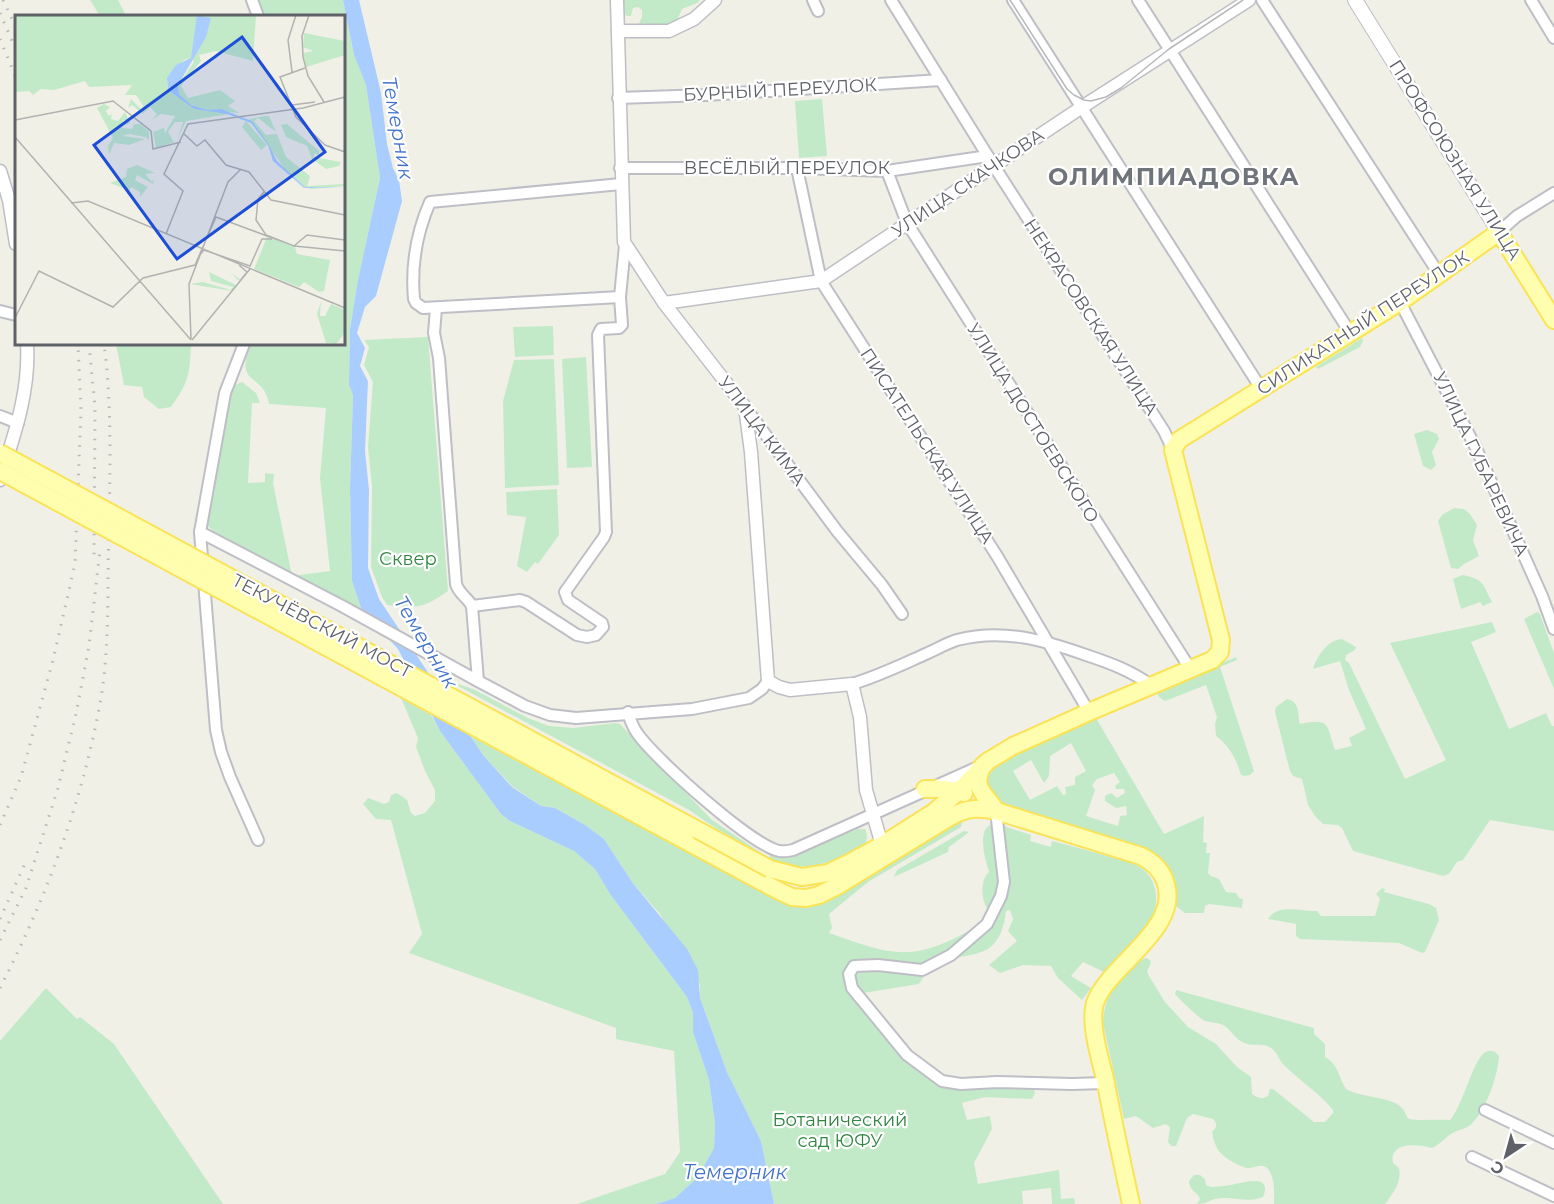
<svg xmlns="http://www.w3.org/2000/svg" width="1554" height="1204" viewBox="0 0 1554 1204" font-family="Montserrat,sans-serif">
<rect width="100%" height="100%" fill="#f1f0e7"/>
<g fill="#c2eac8" fill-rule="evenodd">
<path d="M90,0H118L126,16H100Z"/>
<path d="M255,0H343L354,55L366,85L380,178L358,280L350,329L349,385L353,395L350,489L352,581L362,611C333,597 218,545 206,523L229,400L235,385L242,382L256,393L260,403H252L248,483L265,482V473L274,474L273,483L292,576L330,571L320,478L326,408L269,404C264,372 234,388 250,344H344V16H260Z"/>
<path d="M623,0H700L697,3L682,9L675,25L638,26L642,17V10L638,7L633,8L631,16H627L624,13Z"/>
<path d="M822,99L827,156L799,158L795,101Z"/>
<path d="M553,326L554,355L515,357L513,327Z"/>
<path d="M428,337L448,591C424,608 417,609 387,605L382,597L371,567L372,487L368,447L373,382L364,365L369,347L364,340Z"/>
<path d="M1362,338L1363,341L1360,347L1318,369L1316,367Z"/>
<path d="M116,344H191C190,373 189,382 171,407L159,409L144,397L142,387L124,385Z"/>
<path d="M586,357L592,467L567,468L562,359Z"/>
<path d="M554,359L559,485L505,488L503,401L514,360Z"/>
<path d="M1427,430L1437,434L1439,439L1432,452L1436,465L1431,470L1423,466L1414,434Z"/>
<path d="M557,489L559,535L538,564L535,562L527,572L517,566L526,517L507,515L506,492Z"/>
<path d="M1454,508L1464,509L1470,514L1477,525L1473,540L1479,556L1464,564L1458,569L1451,568L1438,521L1442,515Z"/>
<path d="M1463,575C1485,580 1482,583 1492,602L1483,606L1480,602L1461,609L1453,579Z"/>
<path d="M1537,612L1540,614L1554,653V689L1524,619Z"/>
<path d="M1492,622L1496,632L1471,642L1509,729L1546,713L1552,726H1554V831L1490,820L1463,860L1457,862L1449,874L1443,876L1353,851L1342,828L1338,825L1323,824L1315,816L1308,805L1302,779L1293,776L1290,771L1275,712L1276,707L1287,699C1301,702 1297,714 1300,724C1331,718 1326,724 1335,750L1352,746L1349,738L1366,729L1349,690L1340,661L1313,669C1316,657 1329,639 1342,639L1356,647L1355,650L1346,655L1345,660L1349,663L1405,779L1446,760L1390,643Z"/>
<path d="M1236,657L1237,660L1220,667L1254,771L1250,775L1245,776L1241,775C1237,760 1229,745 1216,736L1215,724L1217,717L1206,685L1165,701L1159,697L1157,692L1126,705Z"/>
<path d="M445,679L475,690L528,718L549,726L573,728L616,723L620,724L712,820L766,856L717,829L689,810Z"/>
<path d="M401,698L431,715L440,731L501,814L510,821L574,851L595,869L610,894L687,997L693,1013V1032L709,1080L715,1123L714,1148L698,1177L675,1198L656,1204H577L665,1174L680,1152L674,1051L616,1039V1028L409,953L422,934L391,820L376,819L363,804L368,798L384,804L389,802L391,795L397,793L407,800L411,813L415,816L425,813L435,801V790L425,771L416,747L418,738Z"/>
<path d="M1096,718L1164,834L1204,816L1203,842L1207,843L1206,853H1210L1208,873L1211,876L1219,879L1226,892L1236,893L1239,898L1243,899L1242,908L1209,904L1205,906L1204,913H1185L1176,906L1177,891L1172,872L1149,851L1010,812C1001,805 989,797 987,784C982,760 1076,726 1096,718ZM1071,743L1086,771L1075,777V785L1065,787L1066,794L1063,795L1057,786L1030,800L1013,771L1031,760L1044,783L1049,776L1050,756ZM1114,773L1120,782L1115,786L1116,789H1124L1125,793L1117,798L1111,793L1105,796V801L1116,808L1126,806L1127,815L1120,816L1118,826L1086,816L1095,790L1092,785L1097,779Z"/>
<path d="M470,736L673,844L699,855L790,905C808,909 818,904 834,896L960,820L962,822L961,827L868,882L829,914L832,928L829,933C885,952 907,964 963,934C974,929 986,921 987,908C981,899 980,880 989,872C985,858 975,827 995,823L1031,835L1030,841L1051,847L1052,841C1072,846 1091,851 1110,857C1117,858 1126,860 1133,863C1160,875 1162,906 1146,929C1136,945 1119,959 1106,973L1083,962L1071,976L1091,988L1082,1000L1058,978L1051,966L1023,965L1000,973L989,965L1017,941L1008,931L1013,919L1010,910L1006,911C999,974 955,943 927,972C924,975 922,980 919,984L863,993L858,990L862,1007L941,1082L1033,1086L1035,1093L1032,1099L985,1097L962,1103L967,1120L990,1116L992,1129L974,1163L978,1184L1059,1170L1061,1199L1074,1198L1075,1204H1052L1051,1188L1022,1191L1023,1204H774L761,1141L727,1072L700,998V984L660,914L632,882L604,839L585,825L555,808L541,806L512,786L483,755Z"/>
<path d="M858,829H865C868,834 867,841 864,846C835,862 801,876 769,858L772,852L803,851Z"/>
<path d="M964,831L969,832L949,847L948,852L894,877L897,870Z"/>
<path d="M1382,888L1385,889L1384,892L1429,904L1436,908L1439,920L1425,952L1422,953L1399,943L1300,939L1296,936V924L1268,919C1278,903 1302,912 1317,911L1321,916H1375L1380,899L1376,894Z"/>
<path d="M1146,958L1150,960L1151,963L1147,971L1149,976L1165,1002L1188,1027L1216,1044L1237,1067L1251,1077L1252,1094C1258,1098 1261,1100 1268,1096L1270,1089H1273L1314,1122H1325L1333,1113V1110C1319,1093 1300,1081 1285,1066C1279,1061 1278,1053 1271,1048C1262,1042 1254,1047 1244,1043C1236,1040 1231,1030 1223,1025C1217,1022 1212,1023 1205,1021C1201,1020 1177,997 1175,994L1176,990L1314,1028V1034L1325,1044V1057C1339,1065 1338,1076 1346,1089C1359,1097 1391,1097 1401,1107C1406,1111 1405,1115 1409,1119C1422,1121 1436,1119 1450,1120C1463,1106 1473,1058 1486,1052C1489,1050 1492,1051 1495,1052L1499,1056C1498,1076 1485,1114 1469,1126C1463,1130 1456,1130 1451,1134C1444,1139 1440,1144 1432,1148C1418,1144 1389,1141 1393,1163L1399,1168C1402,1183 1393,1193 1385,1204H1274C1274,1194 1275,1181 1270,1172C1264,1162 1258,1167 1250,1168C1242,1169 1223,1157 1218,1150C1215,1145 1213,1138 1212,1132L1216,1127V1123L1213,1119L1193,1114L1187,1118L1176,1146H1171L1168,1142L1170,1127L1166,1124L1153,1128L1136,1116L1124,1119L1103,1023C1104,1001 1111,988 1127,972C1133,967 1138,961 1146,958Z"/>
<path d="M46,988L77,1019L80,1017L114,1044L223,1204H0V1041Z"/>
<path d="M1194,1175H1200L1205,1179L1206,1185L1211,1187C1219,1186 1227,1186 1235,1184C1245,1182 1273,1174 1263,1197C1245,1204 1233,1195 1215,1199C1207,1201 1208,1204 1197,1204L1200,1199C1197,1191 1189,1191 1189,1181Z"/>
</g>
<path fill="#a9cdff" d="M343,0H359L381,93L387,144L393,168L399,180L402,201L376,296L365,307L357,333L365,348L360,366L368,381L365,451L369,490L368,568L379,599L483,755L512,787L541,806L555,808L585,825L604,839L632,882L687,949L698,970L700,998L727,1072L761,1141L774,1204H656L675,1198L698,1177L714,1148L715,1123L709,1080L693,1032V1013L687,997L610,894L595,869L574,851L510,821L501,814L440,731L398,649L362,611L352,581L350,489L353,395L349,385L350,329L358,280L380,178L366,85L354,55Z"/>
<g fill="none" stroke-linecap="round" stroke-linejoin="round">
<defs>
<g id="minor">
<path d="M252,0L258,16"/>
<path d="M813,0L818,11"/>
<path d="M891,0L994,166L1164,431L1173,450"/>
<path d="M1013,0L1262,390"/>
<path d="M1138,0L1351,334"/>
<path d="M1262,0L1439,274"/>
<path d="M1531,0L1554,38"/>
<path d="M618,98L706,95L941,80"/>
<path d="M620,168H797L887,171L988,156"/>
<path d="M797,168L821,281L997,556L1089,712"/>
<path d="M887,171L907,223L1191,670"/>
<path d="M1499,232L1517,216L1554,193"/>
<path d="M620,297L423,308L416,303L414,299C411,265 416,234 430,202L621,184"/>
<path d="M1400,302L1476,448L1542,596L1554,629"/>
<path d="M436,308L434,333L439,358L456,584C459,594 467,597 472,606L478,681"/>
<path d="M0,311L16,315"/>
<path d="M244,344L225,393L200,532L216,730L221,752L230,777L258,840"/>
<path d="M745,407L837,531L882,585L902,614"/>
<path d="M0,416L18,423"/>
<path d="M200,532L342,606L478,681L525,706L550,715L576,718L692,709L749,698L762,689L768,681"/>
<path d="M472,606L520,600L526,602L577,635L587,637L596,635L603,627L602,623L568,600L565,592L604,537L606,532L598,335L601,329L619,328L622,325L620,297L625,245"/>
<path d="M852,684C879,676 903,664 928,653C937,649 947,643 957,640C1002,628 1044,640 1086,655C1110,663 1132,671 1152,686"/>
<path d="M628,712C630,720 633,727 637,733C656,760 750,844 779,851C784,852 788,851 793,850L978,767"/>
<path d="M996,811L1004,882L1001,896L987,924L951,955L922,970L878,965L854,966L849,974L852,988L907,1055L942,1081L961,1084L997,1082L1072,1084L1105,1083"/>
<path d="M1485,1110L1554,1143"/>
<path d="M1472,1157L1554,1196"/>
</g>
<g id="tertiary">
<path d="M617,0L624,242L664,303L745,407L751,452L768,681L779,687L790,690L852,684L860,717L866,790L882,845"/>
<path d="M618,31H669L694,19L715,0"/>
<path d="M0,171L9,200L16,244"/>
<path d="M664,303L821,281L1082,107L1249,0"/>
<path d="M0,480C14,436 30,391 27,344"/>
</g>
<path id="secondary" d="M1355,0L1499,232"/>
<g id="primary">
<path d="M983,765C971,790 985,792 996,811"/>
<path d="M925,789H946L964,793"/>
<path d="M686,841L779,891L792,897L806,898L819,895L839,885L950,817C966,808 978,807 996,811L1141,856C1153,862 1161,869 1165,881C1183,928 1107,966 1095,1003C1089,1024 1100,1058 1105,1079C1113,1121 1122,1162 1131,1204"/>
<path d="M770,869L802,877L828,873L849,863L882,845L934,812L959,791L988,761L1013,746L1089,712L1212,660L1220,652L1221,640L1173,450L1179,440L1400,302L1499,232L1554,320"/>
</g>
</defs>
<use href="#minor" stroke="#bebfc6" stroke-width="14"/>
<use href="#tertiary" stroke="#bebfc6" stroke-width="15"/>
<use href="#secondary" stroke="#bcbec5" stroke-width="16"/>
<use href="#primary" stroke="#fae357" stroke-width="20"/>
<use href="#minor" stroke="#fff" stroke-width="10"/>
<use href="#tertiary" stroke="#fff" stroke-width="12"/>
<use href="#secondary" stroke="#fff" stroke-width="14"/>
<use href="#primary" stroke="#fffdae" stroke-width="16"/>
<path stroke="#b7b8b9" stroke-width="1.5" d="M1010,0L1067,89L1074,95L1084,100L1091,101L1106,97L1121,88L1169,49L1243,0"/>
<g stroke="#b7b8b9" stroke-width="3" stroke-dasharray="1.5 8" stroke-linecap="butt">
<path d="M3,0L13,21"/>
<path d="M0,13L16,50"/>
<path d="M0,39L16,78"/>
<path d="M89,344L95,407L94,558"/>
<path d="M0,825L21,777L53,660L75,564L81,411L78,344"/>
<path d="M0,919L27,859"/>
<path d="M0,940L26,888L58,788L76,714L89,646L100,550"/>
<path d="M0,988C47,896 83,800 101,698C110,643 107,585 109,530C110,470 112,403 104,344"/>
</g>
<defs>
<g id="primary-bridge">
<path d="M0,453L770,869"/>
<path d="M0,471L686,841"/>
</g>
</defs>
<use href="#primary-bridge" stroke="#fae357" stroke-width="20" stroke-linecap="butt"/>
<use href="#primary-bridge" stroke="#fffdae" stroke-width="16"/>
</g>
<g text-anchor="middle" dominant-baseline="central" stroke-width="4.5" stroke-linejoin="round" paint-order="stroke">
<g font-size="18" fill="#5e6168" stroke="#fff">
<text transform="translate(780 90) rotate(-3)">БУРНЫЙ ПЕРЕУЛОК</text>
<text transform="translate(1455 160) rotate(58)">ПРОФСОЮЗНАЯ УЛИЦА</text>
<text x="787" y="168">ВЕСЁЛЫЙ ПЕРЕУЛОК</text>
<text transform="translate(968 183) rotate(-34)">УЛИЦА СКАЧКОВА</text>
<text transform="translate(1091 317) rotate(57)">НЕКРАСОВСКАЯ УЛИЦА</text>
<text transform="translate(1363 323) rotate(-33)">СИЛИКАТНЫЙ ПЕРЕУЛОК</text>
<text transform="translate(1033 423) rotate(58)">УЛИЦА ДОСТОЕВСКОГО</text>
<text transform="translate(762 431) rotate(53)">УЛИЦА КИМА</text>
<text transform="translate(927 446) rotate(57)">ПИСАТЕЛЬСКАЯ УЛИЦА</text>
<text transform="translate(1481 464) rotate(65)">УЛИЦА ГУБАРЕВИЧА</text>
<text transform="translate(322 626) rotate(28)">ТЕКУЧЁВСКИЙ МОСТ</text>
</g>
<g font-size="18" fill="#308540" stroke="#fff">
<text x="408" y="559">Сквер</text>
<text x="840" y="1120">Ботанический<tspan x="840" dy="21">сад ЮФУ</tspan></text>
</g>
<g font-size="20" font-style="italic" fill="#4272cb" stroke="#fff">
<text transform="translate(398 128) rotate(80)">Темерник</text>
<text transform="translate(426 642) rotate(59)">Темерник</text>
<text x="735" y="1172">Темерник</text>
</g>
<g font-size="24" font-weight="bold" letter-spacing="1.5" fill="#6f737a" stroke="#fff">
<text x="1174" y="176">ОЛИМПИАДОВКА</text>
</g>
</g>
<g transform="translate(15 15)">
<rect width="330" height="330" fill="#f1f0e7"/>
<path d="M0,0H241L238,46L201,36L184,40L186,46L166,71L173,83L205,75L220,86L213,91L224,98L193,95L176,90L164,79L163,70L179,47L176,43L169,45L152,66L153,75L179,94L215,99L171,106L162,125L168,107H160L153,117L159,127L141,133L138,117L149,113L150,118L160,101L146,99L137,105L142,99L135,92L128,99L117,90L113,93L116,84L128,96L130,94L121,80H110L117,70L74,72L70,66L39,75L26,74L18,80L14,76L0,77ZM289,18L330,26V40L291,52L288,38L298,36L288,32ZM89,89L95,92L91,96L94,101L97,99L96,104L103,106L110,97L115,108L108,111L112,106L109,105L105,110L108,113L117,114L119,109H125L134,116V125L130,122L115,119L107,121L130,124L114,130L99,128L94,140L93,131L98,123L82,93ZM250,101H254L261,117L243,103L239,106L251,120L262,119L271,142L295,161L292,171L330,169V171L296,174L290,172L270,154L234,104ZM231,106L252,130L246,135L227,112ZM272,109L304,136V140L300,138L298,142L326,147L324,151L311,154L297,144L292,131L271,122L266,110ZM122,150L140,158L130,159L137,167L139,164L138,169L122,160L120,165L133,172L125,182V177L116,172L113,178L121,185L112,179L113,175L95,168L111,162L112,154ZM252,222L280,232L282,239L315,245L309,276L304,277L289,267L284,272L239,254ZM194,257L221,270L224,266L217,259L225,264L217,276L175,269L188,267L216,275L218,272L196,266ZM306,286L305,301H310L316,289L330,295V318L321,329L311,328L302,299Z" fill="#c2eac8"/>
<path d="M182,0L196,3L191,22L163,70L164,79L176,90L193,95L206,94L237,106L254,130L262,146L290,172L330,173H289L258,146L253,130L236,108L212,99L179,94L153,75L152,63L161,50L176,43Z" fill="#a9cdff"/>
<path fill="none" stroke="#b2b3b0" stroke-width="1.5" d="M294,0L287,21L288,42L293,61L309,87M290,53L265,62L281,102L310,130L330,137M277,57L273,25L281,0M277,90L300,87M0,105L98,86L136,116L138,134L166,127M168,118L182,131L190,125L211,150L234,157L256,185L330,200M0,122L176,325M249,177L243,184L241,205L251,220L279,231L330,236M56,188L73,186L330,293M151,219L168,176L149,159L173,109L288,93L330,82M184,241L189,235L235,251L247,224H257M224,250L232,257L225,266M0,303L24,256L98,292L128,263L180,250L201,202L279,231L292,220L330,225M176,324L174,269L213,167L226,154M177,325L235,254"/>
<path fill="#1d4ed8" fill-opacity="0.15" stroke="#1d4ed8" stroke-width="3" d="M227,22L310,137L162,244L79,130Z"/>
<rect width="330" height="330" fill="none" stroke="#5e6168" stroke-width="3"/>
</g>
<g transform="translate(1506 1156) rotate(216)" stroke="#ffffff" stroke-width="4.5" paint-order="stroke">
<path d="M0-4.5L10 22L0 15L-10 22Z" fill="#5e6168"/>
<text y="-9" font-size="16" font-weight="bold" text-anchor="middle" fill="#5e6168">С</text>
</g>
</svg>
